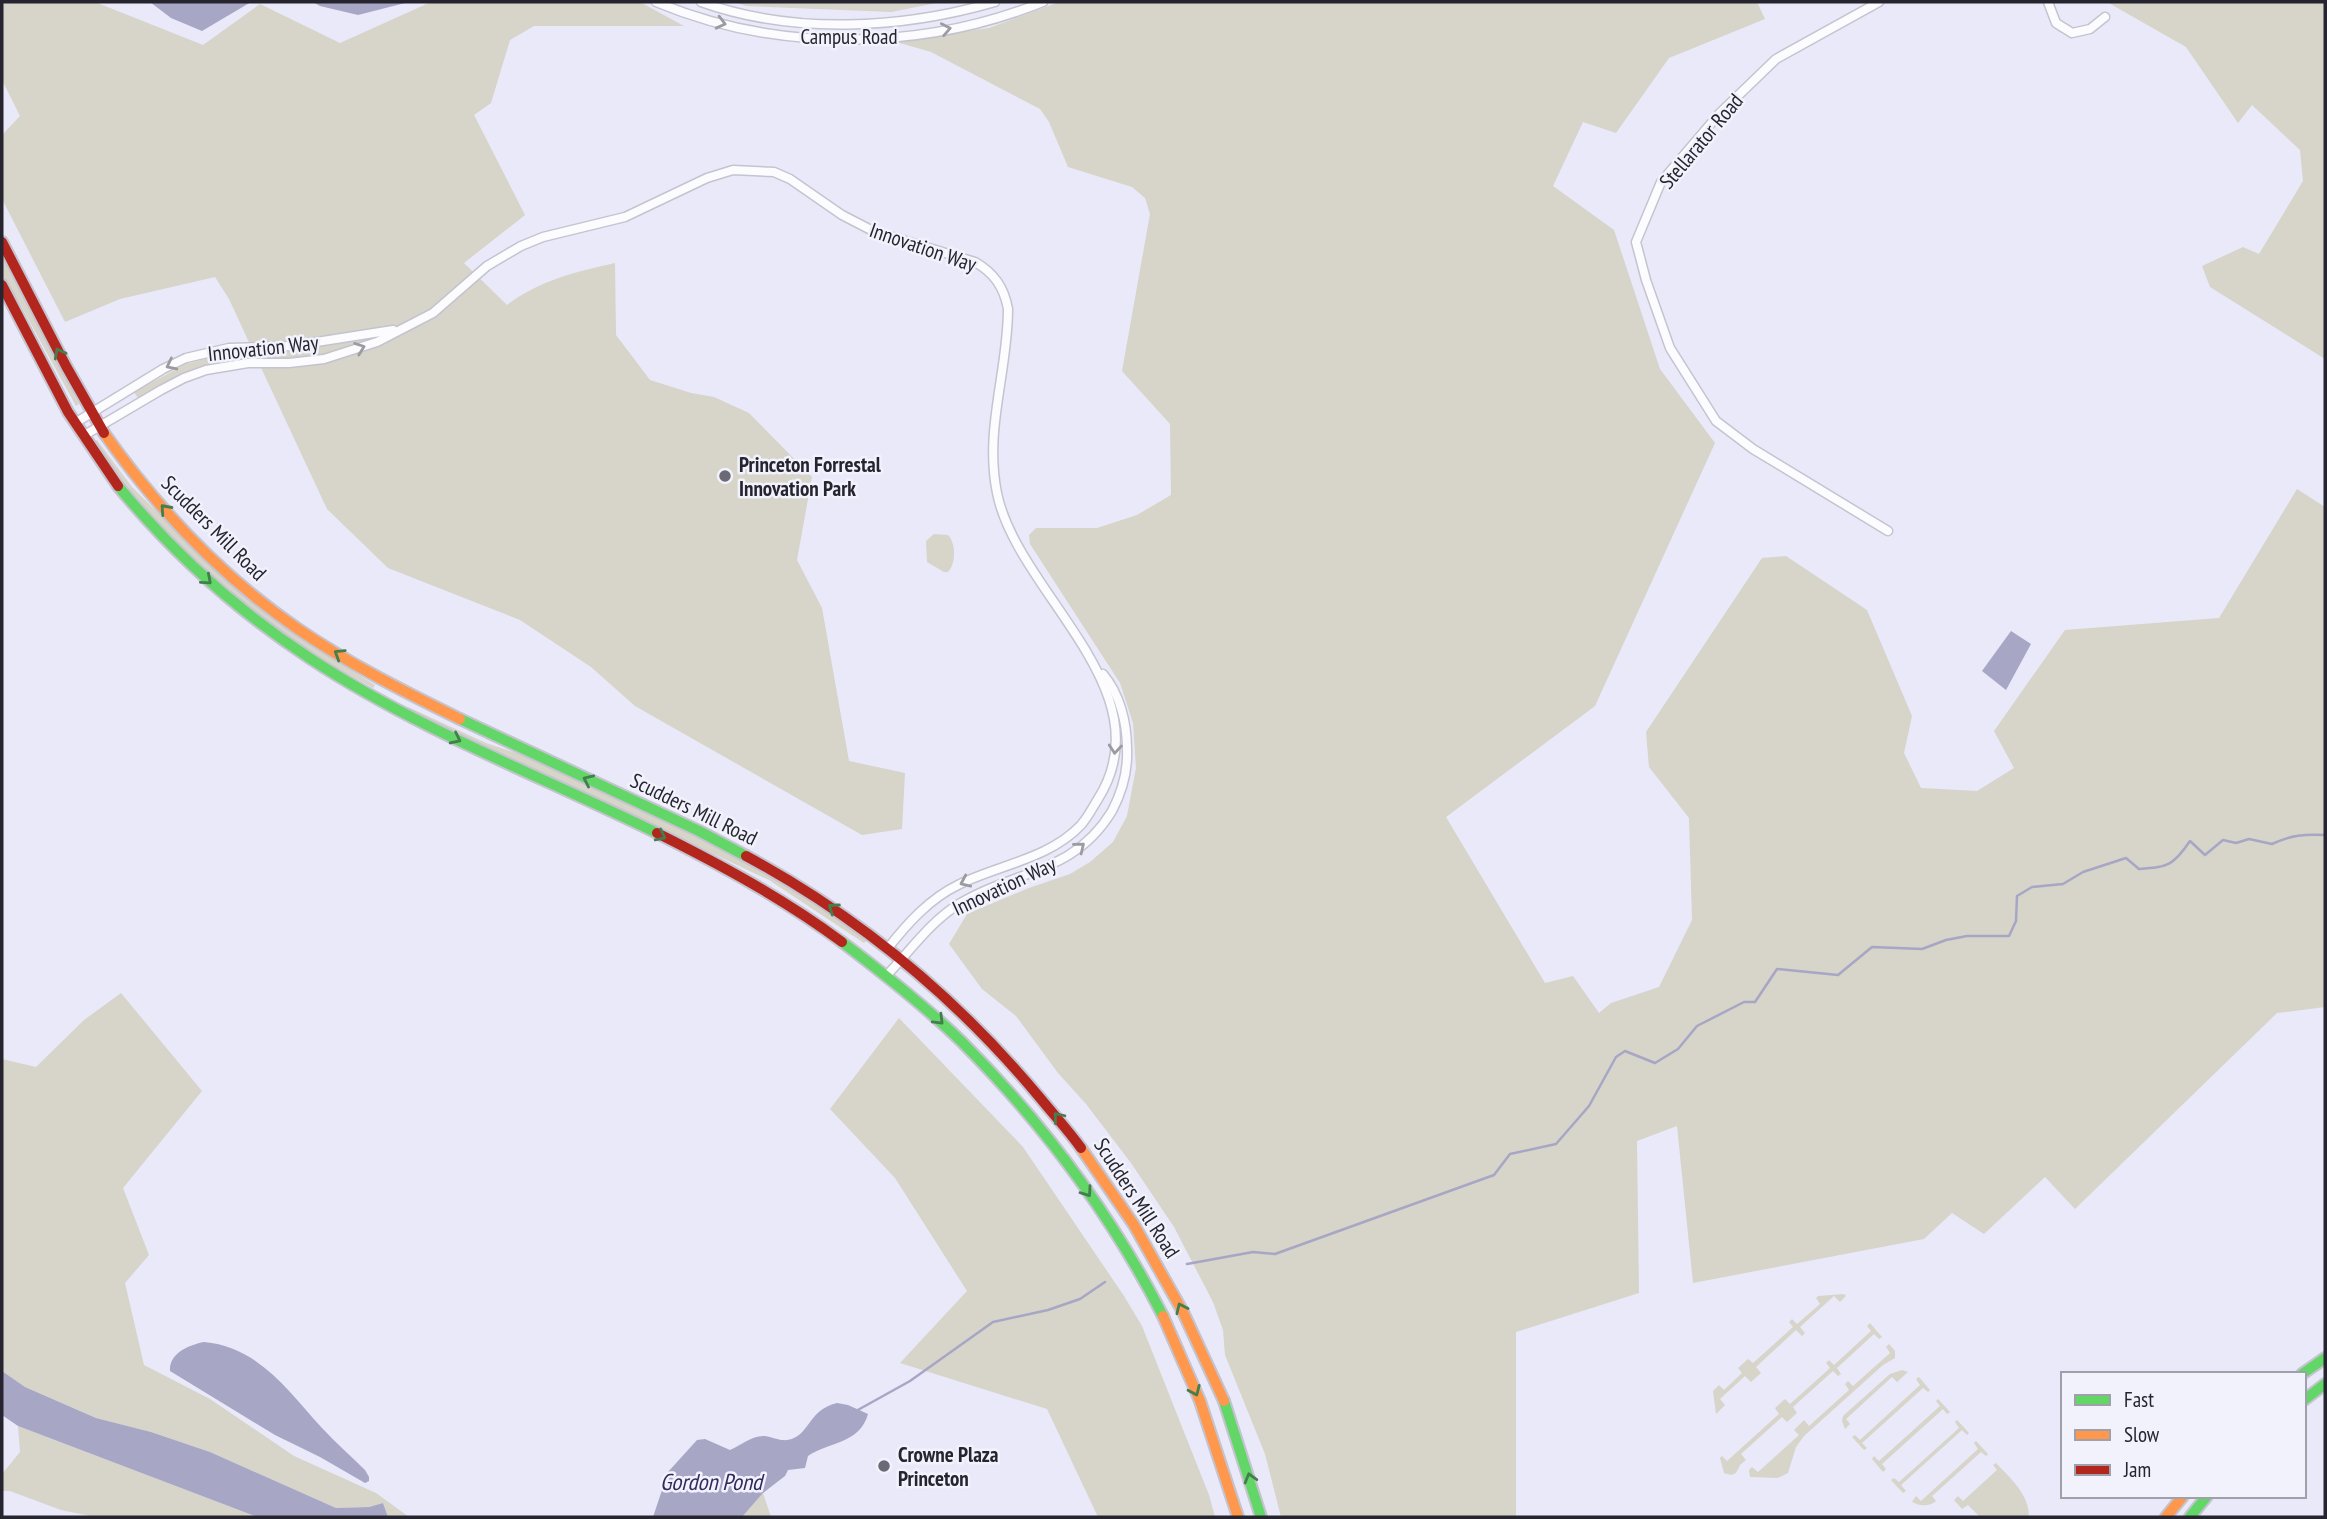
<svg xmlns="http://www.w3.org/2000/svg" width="2327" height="1519" viewBox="0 0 2327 1519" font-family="'PT Sans Narrow',sans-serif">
<rect width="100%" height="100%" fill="#e9e9f9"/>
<g fill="#d7d4c9">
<path d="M2,2H95L203,45L260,4L340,43L431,2H640L684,26H534L510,40L491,103L474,115L525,215L464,263L507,305C540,280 576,272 615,263L616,335L650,380L691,393L714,397L749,413L812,477L797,560L822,608L849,761L905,773L902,829L862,835L635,706L591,667L520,620L388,568L327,509L257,359C208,360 179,373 138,398L134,392L186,364L223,354L253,351L229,299L215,277L120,299L65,322L2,199V135L20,116L2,80Z"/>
<path d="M735,2H942L891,12L746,6Z"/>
<path d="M1059,2H1757L1765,19L1669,58L1616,133L1583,122L1553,186L1614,230L1660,369L1715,443L1595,706L1446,817L1545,983L1573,976L1599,1013L1611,1003L1659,987L1692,920L1689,818L1649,767L1646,732L1762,558L1786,556L1867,610L1912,716L1904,753L1921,788L1977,791L2014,768L1994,731L2065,630L2219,618L2297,489L2325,507V1007L2277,1013L2075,1209L2045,1177L1984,1234L1952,1213L1924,1239L1693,1283L1677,1126L1637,1141L1639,1293L1516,1332V1517H1281L1265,1454L1225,1355L1223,1330L1213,1302L1174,1227L1131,1163L1086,1104L1058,1073L1016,1016L982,989L949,944L967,914L1029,888L1070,874L1090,862L1113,842L1127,816L1136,768L1133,723L1120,683L1030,544L1029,535L1036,528H1097L1137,515L1171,495L1170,424L1122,371L1150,214L1145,198L1132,187L1068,167L1049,122L1040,109L931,52L893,41L989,28Z"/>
<path d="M2107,2H2325V359L2210,287L2202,266L2243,247L2259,254L2303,181L2300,150L2252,105L2238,123L2186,47Z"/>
<path d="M2,257L79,404L76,406L20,304L2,275Z"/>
<path d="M97,440L132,487L222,576L262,610L312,646L375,685L373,688C340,669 303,651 271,628C202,576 144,512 94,442Z"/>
<path d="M934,534L948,535C956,543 956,564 948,572H944L927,562L926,541Z"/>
<path d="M408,707L486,743L528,757L701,838L792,889L867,940L864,943L769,880L407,710Z"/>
<path d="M121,993L202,1091L123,1188L149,1255L125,1283L144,1365L210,1399L294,1456L376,1493L409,1517H388L383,1503L369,1507L336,1508L210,1452L151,1432L96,1418L25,1387L2,1371V1059L36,1067L84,1020Z"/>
<path d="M899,1018L1023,1147L1124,1296L1142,1326L1209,1495L1215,1517H1098L1047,1409L900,1363L967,1291L895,1178L830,1109Z"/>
<path d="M1844,1294L1846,1296L1840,1302L1834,1296L1800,1327L1805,1333L1802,1336L1796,1330L1756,1367L1761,1373L1751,1382L1745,1376L1720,1399L1725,1405L1716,1414L1713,1391L1719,1385L1724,1390L1742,1373L1738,1368L1748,1359L1753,1363L1793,1327L1789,1322L1792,1319L1797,1324L1820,1304L1816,1298L1818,1296Z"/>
<path d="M1870,1323L1882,1337L1879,1339L1874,1334L1837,1368L1841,1374L1838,1376L1833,1371L1793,1407L1797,1413L1787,1422L1782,1417L1741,1454L1746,1460L1740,1465L1736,1473L1731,1475L1724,1473L1720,1458L1722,1456L1727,1461L1779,1414L1775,1408L1785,1399L1790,1404L1830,1368L1826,1363L1829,1360L1834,1365L1871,1331L1867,1326Z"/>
<path d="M1889,1344L1895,1351V1358L1883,1365L1804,1436L1796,1447L1788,1473L1778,1478L1750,1477L1749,1470L1752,1467L1758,1472L1799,1435L1794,1430L1804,1420L1809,1426L1849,1390L1845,1384L1848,1381L1853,1386L1890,1353L1886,1347Z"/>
<path d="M1902,1370L1908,1372L1897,1382L1892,1377L1846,1419L1850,1424L1845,1429L1842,1421L1843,1416L1890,1374Z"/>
<path d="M1919,1377L1930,1390L1928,1392L1923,1388L1862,1443L1867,1448L1864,1450L1852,1437L1855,1435L1860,1440L1920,1385L1916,1379Z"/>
<path d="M1938,1399L1950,1412L1947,1414L1943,1409L1882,1464L1886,1469L1883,1472L1872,1459L1874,1456L1879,1461L1940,1406L1936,1401Z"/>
<path d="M1957,1420L1969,1433L1967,1435L1962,1430L1901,1485L1906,1491L1903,1493L1891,1480L1894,1478L1899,1482L1959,1428L1955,1422Z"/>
<path d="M18,1426L257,1517H95L61,1510L10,1491H2V1474L20,1452Z"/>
<path d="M1976,1441L1988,1454L1986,1456L1981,1452L1932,1496L1936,1501C1929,1507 1920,1506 1912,1502L1916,1496L1921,1501L1978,1449L1974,1443Z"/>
<path d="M1996,1463C2011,1479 2029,1494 2029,1517H1980L1968,1505L1962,1509L1954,1500L1958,1496L1963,1501L1997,1470L1993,1465Z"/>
<path d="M763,1493L771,1517H742Z"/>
</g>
<g fill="#a7a6c5">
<path d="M150,2H251L202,31L171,18Z"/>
<path d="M313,2H409L358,15L320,6Z"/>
<path d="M2011,631L2031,644L2006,690L1982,671Z"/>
<path d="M204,1342C259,1347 288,1391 322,1428C336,1443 351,1456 365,1470L369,1477V1481L365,1483L320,1457L275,1435L170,1371C169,1353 189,1345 204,1342Z"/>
<path d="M2,1371L25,1387L96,1418L151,1432L210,1452L336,1508L369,1507L383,1503L388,1517H257L18,1426L2,1415Z"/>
<path d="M837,1403L848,1405L868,1414C860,1444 828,1442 808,1456L805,1468L788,1470L785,1476L763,1493L742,1517H653L668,1472L697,1440L705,1439L730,1450C742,1445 752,1435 765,1436C772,1437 780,1441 787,1440C810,1437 807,1410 837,1403Z"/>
</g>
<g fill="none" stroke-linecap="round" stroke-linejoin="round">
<g stroke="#a7a6c5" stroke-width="2.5">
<path d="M1187,1264L1253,1252L1275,1254L1494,1175L1510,1154L1556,1144L1589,1106L1616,1057L1625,1051L1655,1063L1678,1049L1697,1026L1744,1002H1755L1777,969L1838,975L1872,947L1922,949L1946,940L1967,936H2009L2016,921L2017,896L2032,887L2063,884L2083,872L2126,858L2139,869C2168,867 2173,866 2190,841L2205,855L2223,840L2236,843L2249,839L2272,844C2291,835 2305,834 2325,835"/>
<path d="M856,1411L910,1381L993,1322L1048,1310L1080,1299L1105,1282"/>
</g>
<defs>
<g id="street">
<path d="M656,2C778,53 921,51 1043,2"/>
<path d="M701,2C794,35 902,29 995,2"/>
<path d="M1879,2L1776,59L1719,114L1661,182L1636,242L1646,280L1670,348L1716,421L1753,449L1888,531"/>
<path d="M2048,2L2056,23L2072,33L2090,29L2105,17"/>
<path d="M75,423L163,369L186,358L229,348L291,346L393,330"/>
<path d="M83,436L161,390L184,378L206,370L248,363H289L324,359L377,342L433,313L487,266L521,246L543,237L625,217L707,178L733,170L774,172L790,179L842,215L873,231L975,262C994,273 1004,287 1008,309C1008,371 984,430 997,493C1017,593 1167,690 1098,799C1093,807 1088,817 1081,825C1049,859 998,865 958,885C929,899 907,924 888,948"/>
<path d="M887,975C910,951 931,921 959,904C1015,870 1074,874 1112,811C1122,792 1128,770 1127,749C1127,723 1120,694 1103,674"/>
</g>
<g id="fast">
<path d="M118,486C173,553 238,611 311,659C419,730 541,776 657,833"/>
<path d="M460,719L699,831L746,856"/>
<path d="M842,942C883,973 924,1005 961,1041C1042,1122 1111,1214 1163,1316"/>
<path d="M2302,1374L2325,1358"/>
<path d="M2304,1400L2325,1384"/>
<path d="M1224,1401L1261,1517"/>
<path d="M2190,1517L2207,1496"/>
</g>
<g id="slow">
<path d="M104,433C157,508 222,577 298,629C349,664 405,692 460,719"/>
<path d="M1081,1148L1134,1225L1183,1312L1224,1401"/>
<path d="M1163,1316L1200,1401L1238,1517"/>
<path d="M2166,1517L2183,1496"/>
</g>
<g id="jam">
<path d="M2,242L66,366L104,433"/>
<path d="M2,285L68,412L118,486"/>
<path d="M657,833C721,865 784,899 842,942"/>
<path d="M746,856C859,917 959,1000 1041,1099C1054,1115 1069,1131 1081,1148"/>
</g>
</defs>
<use href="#street" stroke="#c4c4d0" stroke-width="11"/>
<use href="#fast" stroke="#c4c4d0" stroke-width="14"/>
<use href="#slow" stroke="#c4c4d0" stroke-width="14"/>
<use href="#jam" stroke="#c4c4d0" stroke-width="14"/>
<use href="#street" stroke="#fcfcfe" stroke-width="8"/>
<use href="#fast" stroke="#63d668" stroke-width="10"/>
<use href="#slow" stroke="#ff974d" stroke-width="10"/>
<use href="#jam" stroke="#b3261e" stroke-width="10"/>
</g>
<defs><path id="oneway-chevron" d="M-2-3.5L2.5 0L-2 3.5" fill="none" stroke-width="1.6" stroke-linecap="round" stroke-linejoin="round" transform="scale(1.75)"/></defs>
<g stroke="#9c9ba1">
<use href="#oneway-chevron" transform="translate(721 23) rotate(14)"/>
<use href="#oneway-chevron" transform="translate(946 29) rotate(-11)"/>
<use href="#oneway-chevron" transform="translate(360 348) rotate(-20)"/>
<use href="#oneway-chevron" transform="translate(171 365) rotate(154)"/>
<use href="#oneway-chevron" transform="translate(1115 749) rotate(95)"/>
<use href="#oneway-chevron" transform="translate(1080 847) rotate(-39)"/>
<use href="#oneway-chevron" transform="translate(965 882) rotate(156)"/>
</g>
<g stroke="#447e4c">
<use href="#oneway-chevron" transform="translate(59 353) rotate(-118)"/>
<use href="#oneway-chevron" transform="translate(165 509) rotate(-132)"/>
<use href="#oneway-chevron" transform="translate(207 580) rotate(41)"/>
<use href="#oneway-chevron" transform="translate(339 654) rotate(-148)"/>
<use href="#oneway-chevron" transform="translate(456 739) rotate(26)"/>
<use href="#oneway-chevron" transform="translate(588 780) rotate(-155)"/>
<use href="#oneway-chevron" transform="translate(661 836) rotate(26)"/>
<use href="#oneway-chevron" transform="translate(833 908) rotate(-145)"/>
<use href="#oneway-chevron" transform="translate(939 1020) rotate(45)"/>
<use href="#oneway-chevron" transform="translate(1058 1117) rotate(-130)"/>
<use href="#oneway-chevron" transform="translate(1087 1192) rotate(55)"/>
<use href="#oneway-chevron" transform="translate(1181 1308) rotate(-115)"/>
<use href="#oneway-chevron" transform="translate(1195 1391) rotate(66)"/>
<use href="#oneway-chevron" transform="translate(1250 1478) rotate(-106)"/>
</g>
<g fill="#6a6a76" stroke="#f2f2fd" stroke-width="2.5">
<circle cx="725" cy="476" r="7"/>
<circle cx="884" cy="1466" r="7"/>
</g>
<g text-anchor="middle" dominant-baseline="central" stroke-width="5" stroke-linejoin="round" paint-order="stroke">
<g font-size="21" fill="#26252f" stroke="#f2f2fd">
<text x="849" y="36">Campus Road</text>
<text transform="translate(1701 141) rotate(-50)">Stellarator Road</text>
<text transform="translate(923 247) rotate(19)">Innovation Way</text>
<text transform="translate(263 348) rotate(-6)">Innovation Way</text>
<text transform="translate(214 528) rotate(45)">Scudders Mill Road</text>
<text transform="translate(694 809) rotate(26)">Scudders Mill Road</text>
<text transform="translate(1004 886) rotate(-25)">Innovation Way</text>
<text transform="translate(1137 1198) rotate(57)">Scudders Mill Road</text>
</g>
<g font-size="21" font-weight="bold" fill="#26252f" stroke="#f2f2fd" text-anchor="start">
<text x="739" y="464">Princeton Forrestal<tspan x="739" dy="24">Innovation Park</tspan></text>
<text x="898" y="1454">Crowne Plaza<tspan x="898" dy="24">Princeton</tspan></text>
</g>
<g font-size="23" font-style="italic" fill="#312a5c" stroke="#f2f2fd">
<text x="711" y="1481">Gordon Pond</text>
</g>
</g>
<rect width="2327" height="1519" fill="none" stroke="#26252f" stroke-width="7"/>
<rect x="2061" y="1372" width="245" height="126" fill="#f2f2fd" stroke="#a0a0ab" stroke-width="2"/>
<rect x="2075" y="1395" width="35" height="10" fill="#63d668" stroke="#a0a0ab" stroke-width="2"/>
<text x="2124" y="1407" font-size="21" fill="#26252f">Fast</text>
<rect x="2075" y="1430" width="35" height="10" fill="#ff974d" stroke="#a0a0ab" stroke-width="2"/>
<text x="2124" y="1442" font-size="21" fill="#26252f">Slow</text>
<rect x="2075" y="1465" width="35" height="10" fill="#b3261e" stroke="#a0a0ab" stroke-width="2"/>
<text x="2124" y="1477" font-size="21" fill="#26252f">Jam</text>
</svg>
